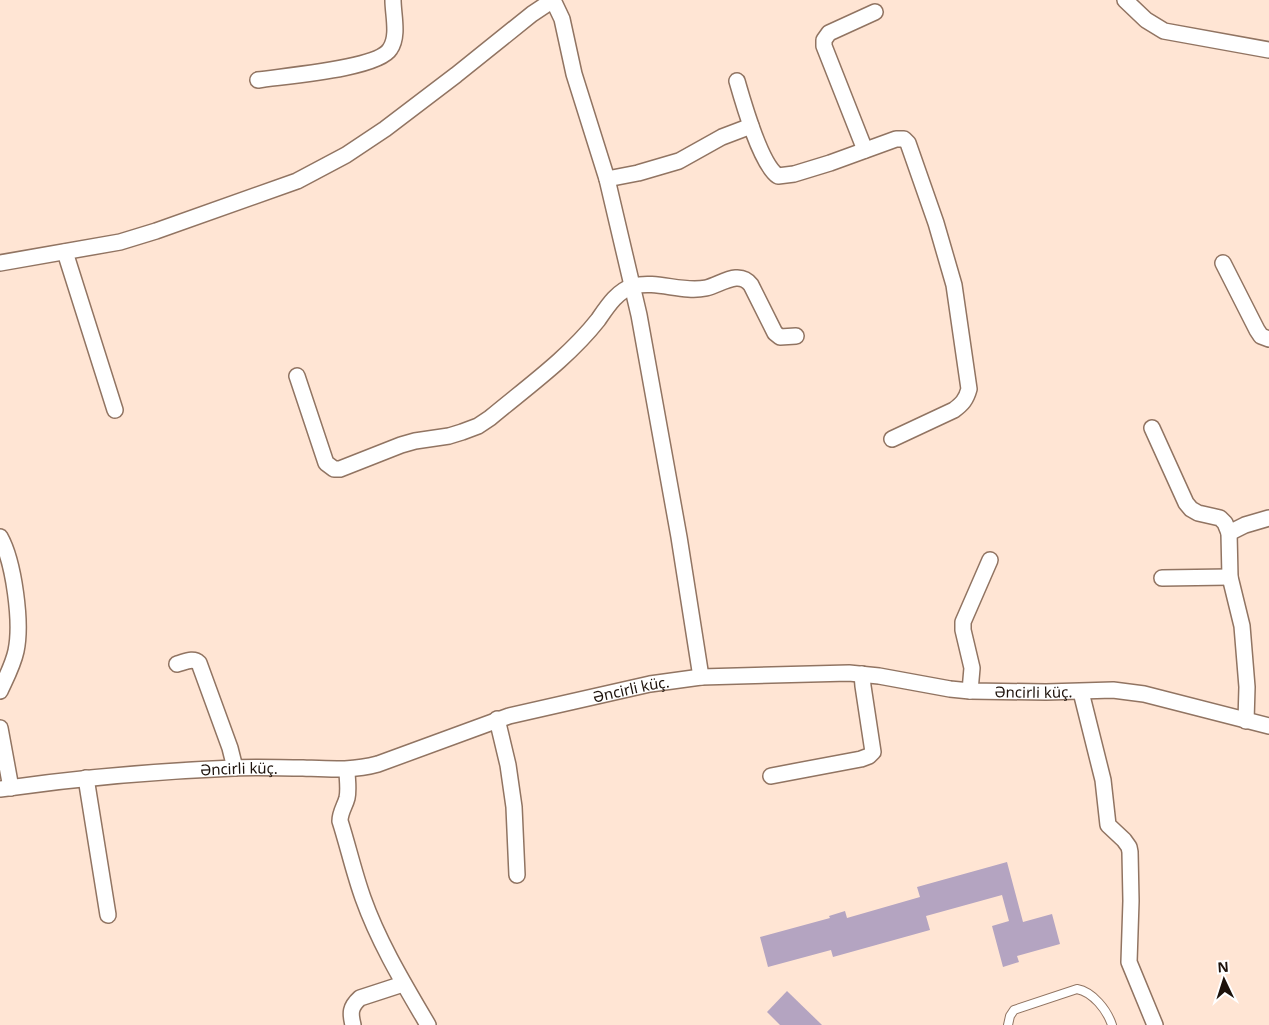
<svg xmlns="http://www.w3.org/2000/svg" width="1269" height="1025" viewBox="0 0 1269 1025" font-family="'Noto Sans',sans-serif">
<rect width="100%" height="100%" fill="#ffe5d4"/>
<g fill="#b4a4c1">
<path d="M1007,862L1023,922L1052,914L1060,944L1017,956L1019,962L1003,967L992,926L1009,921L1002,895L926,916L930,930L833,957L831,950L768,967L760,937L830,918L829,916L845,911L847,918L920,897L917,887Z"/>
<path d="M787,991L822,1025H780L767,1012Z"/>
</g>
<g fill="none" stroke-linecap="round" stroke-linejoin="round">
<defs>
<path id="service" d="M1008,1025L1010,1016L1014,1010L1077,989C1093,992 1107,1010 1112,1025"/>
<g id="minor">
<path d="M553,0L562,19L574,74L607,179L639,315L679,537L701,677"/>
<path d="M1125,0L1146,20L1164,31L1269,50"/>
<path d="M258,80C283,76 378,69 390,49C399,36 393,15 393,0"/>
<path d="M737,81C743,102 761,165 778,176L794,174L830,163L896,139H904L908,143L936,223L954,285L969,389C966,400 962,404 954,410L892,439"/>
<path d="M865,150L824,46V40L829,33L875,12"/>
<path d="M607,179L638,173L679,161L722,137L751,126"/>
<path d="M65,252L115,410"/>
<path d="M0,263L120,242L156,231L297,181L346,155L385,129L456,75L532,14L553,0"/>
<path d="M1223,263L1257,330L1261,336L1269,339"/>
<path d="M297,376L326,463L334,469H340L401,445L415,441L449,436L462,432L478,426L490,418C527,387 568,358 598,320C607,307 617,291 633,286C657,280 682,293 706,288C720,285 739,269 751,285L775,333L780,337L796,336"/>
<path d="M1152,428L1186,503L1191,509L1198,513L1220,518L1225,523L1229,533L1230,577L1242,626L1247,687L1246,721"/>
<path d="M1229,533L1245,525L1269,518"/>
<path d="M0,537C14,562 22,623 16,651C13,665 6,678 0,691"/>
<path d="M1162,578L1230,577"/>
<path d="M177,664C185,662 193,657 199,663L230,748L235,768"/>
<path d="M970,691L972,668L963,630V622L990,560"/>
<path d="M1081,692L1103,780L1108,825L1124,840L1129,847L1130,852L1131,901L1129,962L1155,1025"/>
<path d="M497,719L508,765L514,807L517,875"/>
<path d="M0,728L11,788"/>
<path d="M347,770C347,779 349,789 347,798C345,806 340,812 340,821C348,846 354,873 363,898C379,943 404,984 428,1025"/>
<path d="M771,776L861,759L869,756L873,752L863,686L862,674"/>
<path d="M86,778L108,915"/>
<path id="s1" d="M0,789C78,778 156,771 234,768C257,767 280,768 303,768C329,769 353,771 378,764L509,716L650,684L701,677L849,673L879,676L950,689L970,691L1046,692L1113,690L1144,694L1269,726"/>
<path d="M353,1025C350,1013 350,1007 360,998L403,984"/>
</g>
</defs>
<use href="#service" stroke="#917462" stroke-width="10"/>
<use href="#minor" stroke="#917462" stroke-width="18"/>
<use href="#service" stroke="#fff" stroke-width="8"/>
<use href="#minor" stroke="#fff" stroke-width="15"/>
</g>
<g text-anchor="middle" dominant-baseline="central" stroke-width="5" stroke-linejoin="round" paint-order="stroke">
<g font-size="15" fill="#1d120b" stroke="#fff">
<text stroke="none"><textPath href="#s1" startOffset="644">Əncirli küç.</textPath></text>
<text stroke="none"><textPath href="#s1" startOffset="1049">Əncirli küç.</textPath></text>
<text stroke="none"><textPath href="#s1" startOffset="240">Əncirli küç.</textPath></text>
</g>
</g>
<g transform="translate(1224 980) rotate(356)" stroke="#ffffff" stroke-width="4" paint-order="stroke">
<path d="M0-4L9 19L0 12L-9 19Z" fill="#1d120b"/>
<text y="-8" font-size="14" font-weight="bold" text-anchor="middle" fill="#1d120b">N</text>
</g>
</svg>
